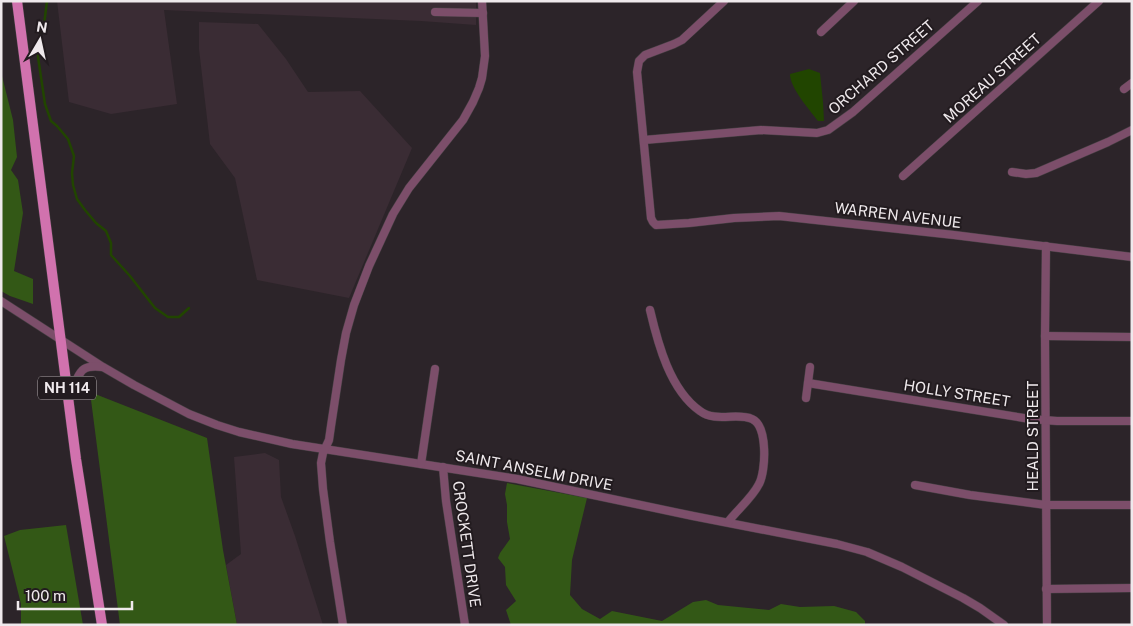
<svg xmlns="http://www.w3.org/2000/svg" width="1133" height="626" viewBox="0 0 1133 626" font-family="'Public Sans',sans-serif">
<rect width="100%" height="100%" fill="#2c2429"/>
<g fill="#3a2c34">
<path d="M57,1H476V25L421,21L164,10L177,104L111,114L69,102Z"/>
<path d="M199,22L258,24L286,59L308,92L360,91L412,148L349,298L257,280L235,178L210,144L199,49Z"/>
<path d="M265,453L279,460L281,497L295,536L323,625H237L226,565L241,554L234,457Z"/>
</g>
<g fill="#335816">
<path d="M1,72L13,120L17,157L11,170L18,180L23,213L14,271L33,279V304L10,296L1,291Z"/>
<path d="M90,392L207,438L223,550L237,625H120Z"/>
<path d="M507,483L587,498L572,560L570,595L582,609L600,619L612,611L662,621L693,602L706,600L718,605L769,610L781,604L800,607L834,606L856,612L865,621V625H511L506,610L516,601L506,585L505,567L498,558L500,553L510,539L507,522V505L505,494Z"/>
<path d="M66,525L83,625H21V604L4,536L20,530Z"/>
</g>
<path fill="#214500" d="M809,69L820,73L823,102L824,121H818C809,109 790,88 790,74Z"/>
<g fill="none" stroke-linecap="round" stroke-linejoin="round">
<path stroke="#214500" stroke-width="2.5" d="M47,1L44,25L39,40L38,57L45,104L51,121L57,126L68,139L74,156L72,173L73,185L77,199L85,210L96,223L106,231L111,243V255L130,276L155,308L168,317H179L189,308"/>
<defs>
<g id="minor">
<path d="M724,1L682,40L674,44L645,55L639,61L637,72L651,218L653,222L656,225L689,223L734,218L779,216L954,235L1132,257"/>
<path d="M435,12L483,13"/>
<path d="M821,32L854,1"/>
<path d="M1124,89L1132,83"/>
<path d="M644,140L761,130L817,133L828,130L853,112L978,1"/>
<path d="M1012,172L1026,174L1036,173L1108,142L1132,130"/>
<path d="M903,176L1099,1"/>
<path d="M1046,246L1045,336L1047,625"/>
<path d="M1,301L103,367L134,385L189,414L217,425L239,432L292,444L517,479L693,516L837,544L867,552L902,567L963,598L980,608L1004,625"/>
<path d="M650,310C658,344 670,390 700,411C716,423 737,412 752,419C768,426 766,471 759,484C752,498 738,509 728,522"/>
<path d="M1045,336L1132,337"/>
<path d="M808,383L1030,419L1057,421H1132"/>
<path d="M68,393C82,377 75,364 102,367"/>
<path d="M806,398L810,367"/>
<path d="M421,464L435,369"/>
<path d="M443,467L446,501L465,625"/>
<path d="M915,485L970,495L1046,505H1132"/>
<path d="M1046,589L1132,588"/>
<path d="M343,625L330,542L323,489L321,463L323,453L329,440L331,426L341,360L346,333L354,305L369,266L393,214L409,188L463,120L473,102L479,88L482,78L485,56L482,1"/>
</g>
<path id="major" d="M17,1L76,459L102,625"/>
</defs>
<use href="#minor" stroke="#474044" stroke-width="9"/>
<use href="#major" stroke="#474044" stroke-width="11"/>
<use href="#minor" stroke="#7c4e6a" stroke-width="8"/>
<use href="#major" stroke="#d172ae" stroke-width="10"/>
</g>
<g text-anchor="middle" dominant-baseline="central" stroke-width="4" stroke-linejoin="round" paint-order="stroke">
<rect fill="#221b1f" stroke="#b2abae" stroke-width="1" x="38" y="376.5" width="58" height="23" rx="4"/>
<g font-size="14" font-weight="bold" fill="#efe9ec">
<text x="67" y="388">NH 114</text>
</g>
<g font-size="15" fill="#efe9ec" stroke="#221b1f">
<text transform="translate(881 67) rotate(-41)">ORCHARD STREET</text>
<text transform="translate(992 78) rotate(-42)">MOREAU STREET</text>
<text transform="translate(898 215) rotate(7)">WARREN AVENUE</text>
<text transform="translate(957 393) rotate(9)">HOLLY STREET</text>
<text transform="translate(1032 436) rotate(-90)">HEALD STREET</text>
<text transform="translate(534 470) rotate(11)">SAINT ANSELM DRIVE</text>
<text transform="translate(467 544) rotate(82)">CROCKETT DRIVE</text>
</g>
</g>
<rect width="1133" height="626" fill="none" stroke="#efe9ec" stroke-width="5"/>
<g transform="translate(40 40) rotate(9)" stroke="#221b1f" stroke-width="4" paint-order="stroke">
<path d="M0-4L9 19L0 12L-9 19Z" fill="#efe9ec"/>
<text y="-8" font-size="14" font-weight="bold" text-anchor="middle" fill="#efe9ec">N</text>
</g>
<path d="M18 601v8h114v-8" fill="none" stroke="#efe9ec" stroke-width="2.5"/>
<text x="25" y="601" font-size="15" fill="#efe9ec" stroke="#221b1f" stroke-width="4" paint-order="stroke">100 m</text>
</svg>
